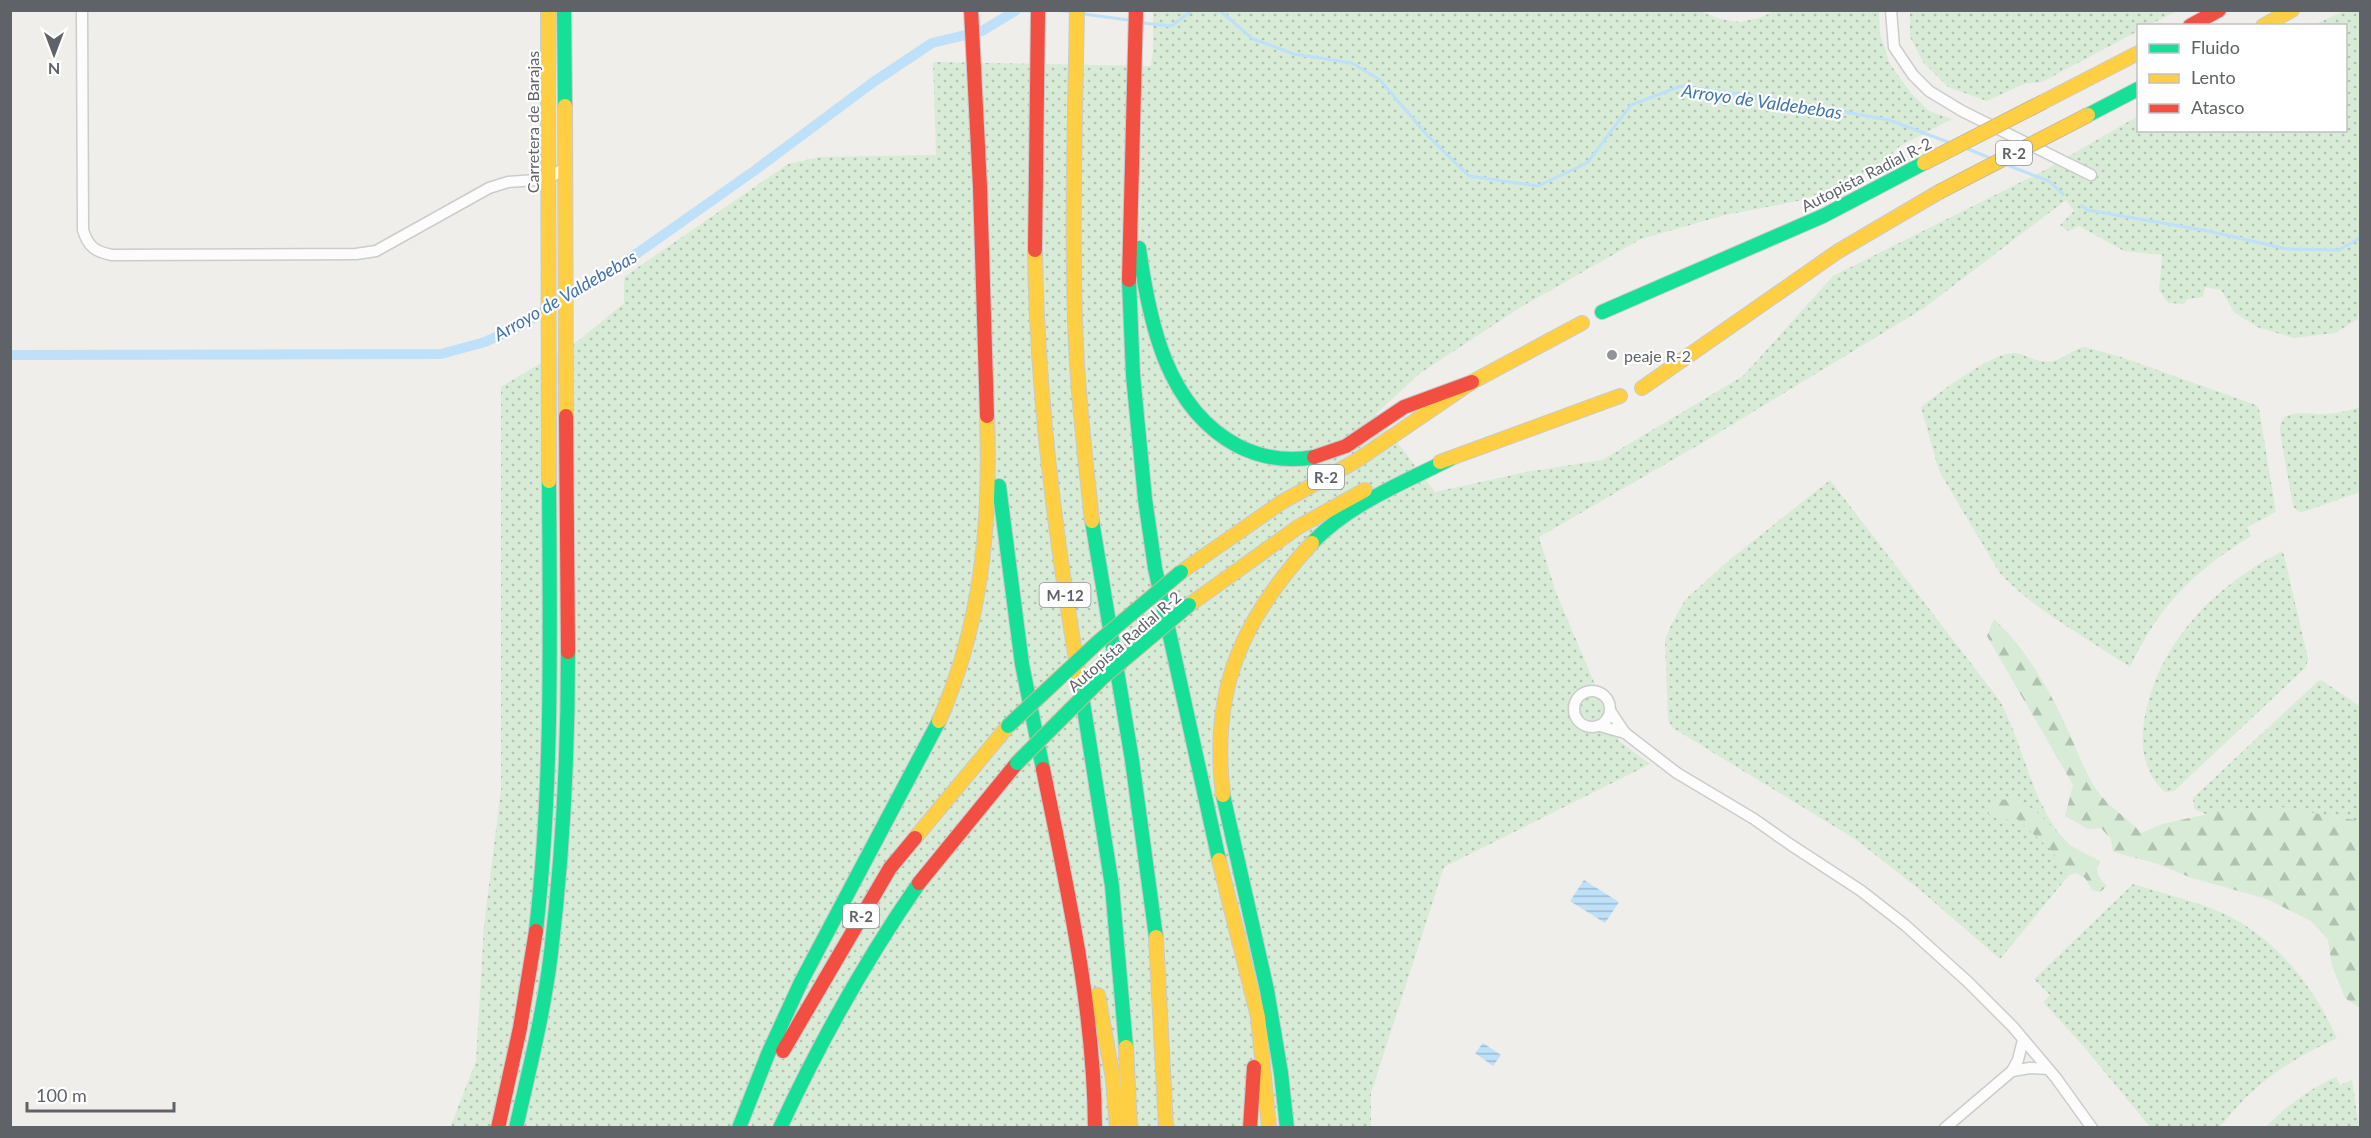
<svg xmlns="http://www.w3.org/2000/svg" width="2371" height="1138" viewBox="0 0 2371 1138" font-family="Lato,sans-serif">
<defs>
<pattern id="grass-dots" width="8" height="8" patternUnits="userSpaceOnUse" patternTransform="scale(1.5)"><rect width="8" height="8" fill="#d8ebd6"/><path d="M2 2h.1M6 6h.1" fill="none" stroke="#b2c2b1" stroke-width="1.8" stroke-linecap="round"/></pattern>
<pattern id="forest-firs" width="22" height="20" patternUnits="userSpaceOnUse" patternTransform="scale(1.5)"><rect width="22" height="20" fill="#d8ebd6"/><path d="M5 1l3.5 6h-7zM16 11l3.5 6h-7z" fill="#b2c2b1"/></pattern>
<pattern id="water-rules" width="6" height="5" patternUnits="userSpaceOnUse" patternTransform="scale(1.5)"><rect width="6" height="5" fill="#bfe0f9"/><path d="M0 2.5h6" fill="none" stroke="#9eb9cd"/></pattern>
</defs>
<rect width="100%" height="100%" fill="#efeeea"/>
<g fill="url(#grass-dots)">
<path d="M1697,10L1720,19L1740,22L1759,18L1775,11H1879L1880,34L1890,64L1911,93L1929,111L1952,119L1900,146L1876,169L1803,200L1725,215L1641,239L1521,307L1419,374L1376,414L1435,492L1526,472L1602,460L1743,376L1833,276L2045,170L2138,116V130H2346V26L2314,25L2344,11H2360V291L2358,319L2335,333L2294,338L2257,327L2234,312L2221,290L2205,287L2203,297L2187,299L2184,304L2168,303L2159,290L2162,255L2124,251L2079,226L2068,231L2060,225L2074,211L2066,200L1924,308L1702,443L1539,537L1555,590L1619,741L1650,764L1444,867L1371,1093V1127L450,1128L476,1061L484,925L501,790V387L578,341L624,303V277L788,164L820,157L936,155L933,62L1151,66L1153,50V11Z"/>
<path d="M1910,11V10L2177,11L2149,25L2138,26V31L2042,82L2023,84L1987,101L1948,87L1923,62L1910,37Z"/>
<path d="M2084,347L2121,357L2256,405L2259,409L2276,512L2247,527L2251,536C2193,572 2160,604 2130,667C2090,640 2031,608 1999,572L1939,471L1921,407C1939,393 1992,352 2014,353C2028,354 2037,365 2054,361C2065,358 2073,349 2084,347Z"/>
<path d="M2360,407V492L2303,512L2297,511L2293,506L2280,433V426L2284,417C2296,411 2308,414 2322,414C2335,414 2348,411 2360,407Z"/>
<path d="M1830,480L2000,701C2028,754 2033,819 2083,858L2000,959L1919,889L1855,839L1673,728L1668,720L1665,640L1672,623L1685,600L1728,561Z"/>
<path d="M2283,551L2308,659L2306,667L2174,791L2165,792C2144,773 2140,748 2144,721C2157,643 2215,585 2283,551Z"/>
<path d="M2321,680L2360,706V844L2220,820L2194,809L2193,798L2318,681Z"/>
<path d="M2133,884C2158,892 2183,898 2208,907C2270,930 2310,980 2337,1038C2286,1062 2255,1083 2220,1127H2150L2085,1048L2043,1002L2050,995L2034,979Z"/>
<path d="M2336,1077L2340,1085L2352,1080L2359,1127H2266C2286,1106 2309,1089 2336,1077Z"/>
</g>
<g fill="url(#forest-firs)">
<path d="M1994,619C2025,648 2048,687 2066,726C2076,747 2084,772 2098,792C2110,808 2128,818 2141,833L2162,824L2222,811H2245L2281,807L2360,821V1008L2345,998L2332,966L2328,940L2311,921L2267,899L2192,878L2155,863L2113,852L2111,839L2101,828L2088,829L2065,816L2073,785L1987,636Z"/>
<path d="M2016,799L2036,811L2071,846L2100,861C2094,872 2099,878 2107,886L2100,892L2092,890L2085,878L2076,873L2066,876L2057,865L2054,853L2017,819L2000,820L1990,816L1987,808L1994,800Z"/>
</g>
<g fill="url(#water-rules)">
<path d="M1584,880L1619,902L1605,923L1570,901Z"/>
<path d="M1483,1043L1501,1055L1493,1066L1475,1053Z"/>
</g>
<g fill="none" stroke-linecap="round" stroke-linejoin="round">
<g stroke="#bfe0f9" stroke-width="3">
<path d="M1057,10L1071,12"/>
<path d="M1219,10L1253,39L1294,54L1352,63L1380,80L1427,135L1469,176L1538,186L1587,163L1631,105L1681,86L1776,99L1889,120L1948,142"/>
<path d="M1015,11H1031"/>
<path d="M1084,14L1128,20"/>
<path d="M1143,23L1171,26L1193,10"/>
<path d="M1968,149L1990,158"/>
<path d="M2007,165L2049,181L2063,194"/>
<path d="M2082,206L2087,210L2203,230L2287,249L2339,250L2360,238"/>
</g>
<path stroke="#bfe0f9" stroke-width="10" d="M10,355L441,354L485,342L523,324L622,264L754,171L872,83L932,43L982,31L1015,11"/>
<defs>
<g id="street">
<path d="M82,10L83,230C88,247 96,252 112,255L356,254L376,251L489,188L508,182L549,179L565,167"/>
<path d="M1891,10L1894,47L1913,75L1929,91L1962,111L2091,175"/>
<circle cx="1592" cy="709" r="18"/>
<path d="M1600,726L1625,733L1611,712"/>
<path d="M1625,733L1677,773L1754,819L1791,845L1860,890L1905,925L1968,982L2013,1027L2056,1078L2092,1128"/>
<path d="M2012,1071L2018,1060L2023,1040"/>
<path d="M1945,1128L2012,1071L2030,1068L2048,1069"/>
</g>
<g id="fast">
<path d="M564,10L565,106"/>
<path d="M2088,115L2138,89"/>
<path d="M1139,248C1149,321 1166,408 1238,446C1262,458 1287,462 1314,457"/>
<path d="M1129,280L1133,375L1145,499L1155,568L1219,860"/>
<path d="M1602,312L1823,216L1924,163"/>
<path d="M999,486L1022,664L1043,769"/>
<path d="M1092,521L1132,760L1156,937"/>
<path d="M1312,543C1349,504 1403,483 1450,459"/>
<path d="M1079,677L1112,886L1126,1047"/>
<path d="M1223,795L1267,990L1281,1073L1287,1128"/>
<path d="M536,931C553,781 550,631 549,481"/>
<path d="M516,1128C529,1070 544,1012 551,953C563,853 568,752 568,652"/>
<path d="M739,1128L768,1054L801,982L939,721"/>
<path d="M780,1128C820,1042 865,961 919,883"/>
</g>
<g id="slow">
<path d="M548,10L549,481"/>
<path d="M1077,10C1075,114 1072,217 1075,321C1077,388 1085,455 1092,521"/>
<path d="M2263,26L2292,10"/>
<path d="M2043,102L2138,53"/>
<path d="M565,106L566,416"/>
<path d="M1035,250C1037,394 1055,535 1079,677"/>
<path d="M1642,388L1837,252L1939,192"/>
<path d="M1440,462L1620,396"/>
<path d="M1181,572L1282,502L1356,461L1472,382L1582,323"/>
<path d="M1189,605L1298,527L1365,490"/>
<path d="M939,721C982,624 991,522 987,416"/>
<path d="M1223,795C1210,690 1242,619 1312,543"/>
<path d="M915,838L1008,726"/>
<path d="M1219,860L1258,1017L1269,1128"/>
<path d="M1156,937L1166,1128"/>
<path d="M1098,995L1113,1079L1117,1128"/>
<path d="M1126,1047L1130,1128"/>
</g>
<g id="jam">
<path d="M971,10L980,187L987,416"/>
<path d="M2190,26L2219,10"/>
<path d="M1035,250L1038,10"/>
<path d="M1129,280L1136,10"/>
<path d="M566,416L568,652"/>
<path d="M1314,457L1346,446L1404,407L1472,382"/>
<path d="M1043,769C1067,888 1094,1006 1095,1128"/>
<path d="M919,883L1017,763"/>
<path d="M783,1051L890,868L915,838"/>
<path d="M498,1128L520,1028L536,931"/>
<path d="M1250,1128L1254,1067"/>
</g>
</defs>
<use href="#street" stroke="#cbcccc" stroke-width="13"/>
<use href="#fast" stroke="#cacacb" stroke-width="16"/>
<use href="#slow" stroke="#cacacb" stroke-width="16"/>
<use href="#jam" stroke="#cacacb" stroke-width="16"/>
<use href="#street" stroke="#fdfcfc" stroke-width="10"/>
<use href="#fast" stroke="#16e098" stroke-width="14"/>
<use href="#slow" stroke="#ffcf43" stroke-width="14"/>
<use href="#jam" stroke="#f24e42" stroke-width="14"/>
<defs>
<g id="fast-bridge">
<path d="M1008,726L1098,642L1181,572"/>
<path d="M1017,763L1101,679L1189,605"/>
</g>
<g id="slow-bridge">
<path d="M1924,163L2043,102"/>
<path d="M1939,192L2088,115"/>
</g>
</defs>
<use href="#fast-bridge" stroke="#c8b996" stroke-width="16" stroke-linecap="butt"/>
<use href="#slow-bridge" stroke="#c8b996" stroke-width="16" stroke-linecap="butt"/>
<use href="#fast-bridge" stroke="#16e098" stroke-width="14"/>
<use href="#slow-bridge" stroke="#ffcf43" stroke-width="14"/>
</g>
<circle fill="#919496" stroke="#fff" stroke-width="2" cx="1612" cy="355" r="6"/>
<g text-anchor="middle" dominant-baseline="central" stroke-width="4.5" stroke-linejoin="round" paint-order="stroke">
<g fill="#fff" stroke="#8f9295" stroke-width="1.5">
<rect x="1996" y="141" width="36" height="24" rx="4.5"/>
<rect x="1308" y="465" width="36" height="24" rx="4.5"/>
<rect x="1039.5" y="583" width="51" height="24" rx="4.5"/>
<rect x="843" y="904" width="36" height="24" rx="4.5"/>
</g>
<g font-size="15" font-weight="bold" fill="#5f6368">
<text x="2014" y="153">R-2</text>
<text x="1326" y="477">R-2</text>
<text x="1065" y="595">M-12</text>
<text x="861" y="916">R-2</text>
</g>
<g font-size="16" fill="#5f6368" stroke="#fff">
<text transform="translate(532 122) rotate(-90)">Carretera de Barajas</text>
<text transform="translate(1866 174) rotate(-27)">Autopista Radial R-2</text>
<text transform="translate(1124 641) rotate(-41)">Autopista Radial R-2</text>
</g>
<g font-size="16" fill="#5f6368" stroke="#fff" text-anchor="start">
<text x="1624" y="355">peaje R-2</text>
</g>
<g font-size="18" font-style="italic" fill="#4174aa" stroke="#fff">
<text transform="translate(1762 101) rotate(8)">Arroyo de Valdebebas</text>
<text transform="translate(565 295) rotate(-30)">Arroyo de Valdebebas</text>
</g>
</g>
<rect width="2371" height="1138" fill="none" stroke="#5f6368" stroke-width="24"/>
<rect x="2137" y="24" width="210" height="108" fill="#ffffff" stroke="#bfc1c3" stroke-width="1.5"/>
<rect x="2149" y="44" width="30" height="9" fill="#16e098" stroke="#bfc1c3" stroke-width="1.5"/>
<text x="2191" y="54" font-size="18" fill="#5f6368">Fluido</text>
<rect x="2149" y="74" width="30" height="9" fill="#ffcf43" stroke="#bfc1c3" stroke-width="1.5"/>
<text x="2191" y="84" font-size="18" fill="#5f6368">Lento</text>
<rect x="2149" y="104" width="30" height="9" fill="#f24e42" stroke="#bfc1c3" stroke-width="1.5"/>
<text x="2191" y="114" font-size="18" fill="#5f6368">Atasco</text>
<g transform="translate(54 54) rotate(180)" stroke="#ffffff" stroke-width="4.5" paint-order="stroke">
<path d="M0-4.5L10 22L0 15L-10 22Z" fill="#5f6368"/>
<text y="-9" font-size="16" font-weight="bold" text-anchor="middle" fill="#5f6368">N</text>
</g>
<path d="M27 1102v9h147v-9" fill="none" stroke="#5f6368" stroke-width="3"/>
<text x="36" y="1102" font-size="18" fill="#5f6368" stroke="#ffffff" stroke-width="4.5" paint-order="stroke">100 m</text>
</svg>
